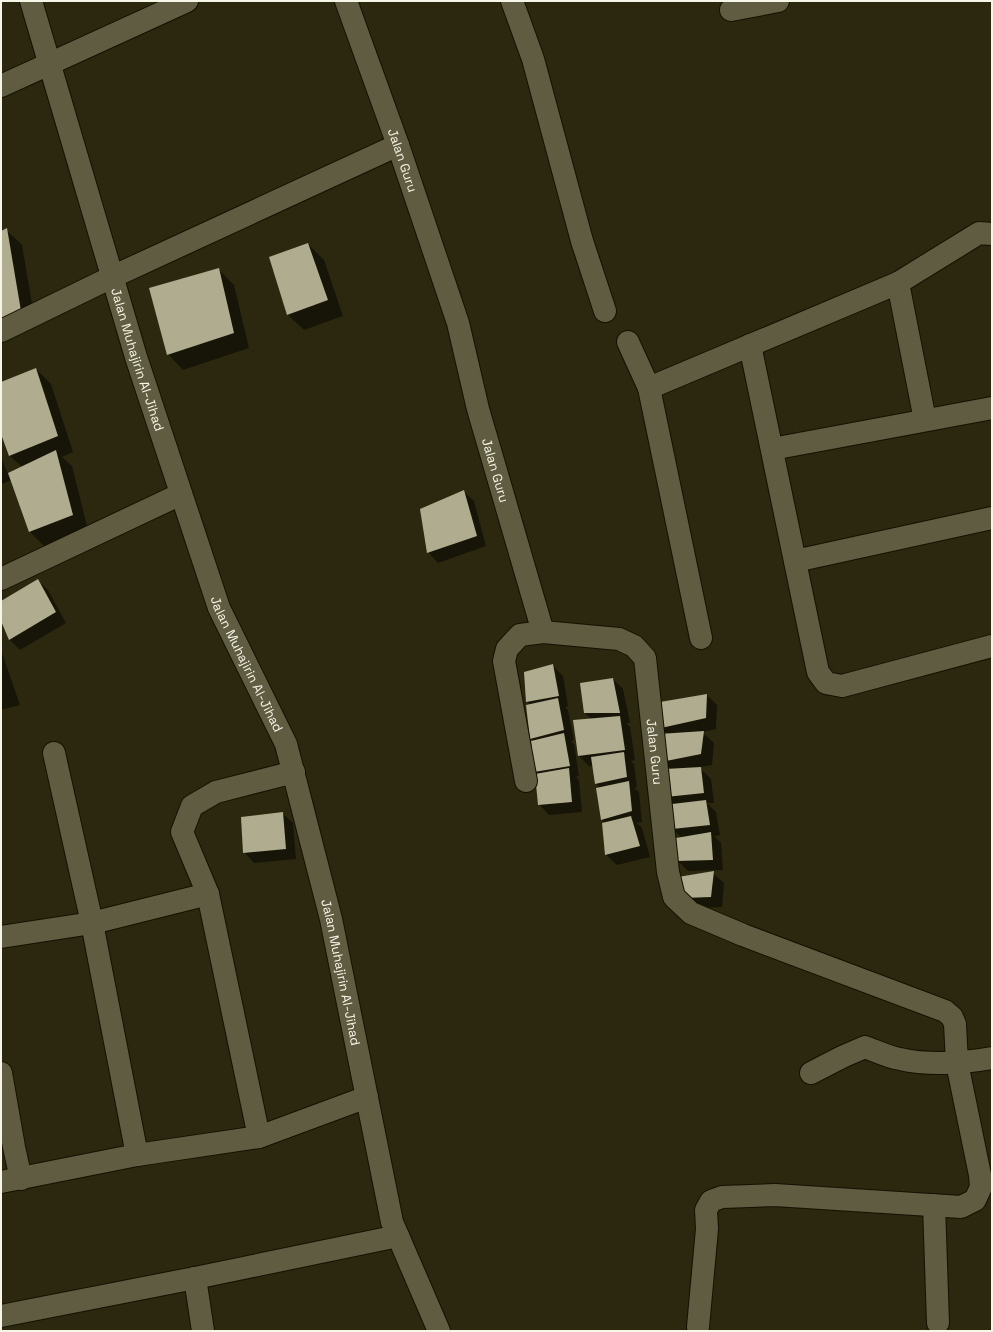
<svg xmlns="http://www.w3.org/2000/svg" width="993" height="1332" viewBox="0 0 993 1332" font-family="'Space Grotesk',sans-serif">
<rect width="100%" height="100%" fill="#2b280f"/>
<g fill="#0007">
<path d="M6,230L22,245L36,327L1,338V232Z"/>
<path d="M308,244L324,260L343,316L304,330L288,315L270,257Z"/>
<path d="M218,269L234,285L249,348L183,370L168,354Z"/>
<path d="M36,369L51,384L73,452L62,457L72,466L88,530L46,548L30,532L12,480L1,484V457L8,474L22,467L10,456L1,431V383Z"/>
<path d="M463,491L474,501L486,546L438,563L428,552Z"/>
<path d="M37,580L48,590L66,623L20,650L10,640L1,618V603Z"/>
<path d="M1,650L20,705L1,710Z"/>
<path d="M552,665L563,676L568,706L565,707L568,710L574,740L571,741L574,744L579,776L576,777L579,780L582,812L549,815L539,804L538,775L535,772L533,741L531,739L530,705L527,701Z"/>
<path d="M613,679L623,689L630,723H626L630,727L635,760L631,761L634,764L637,787L634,788L639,792L642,822L637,823L642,828L650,857L617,865L606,855L603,824L606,823L602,820L600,788L596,784L593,766H589L579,756L591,719L585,713Z"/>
<path d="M707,695L717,705L716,729L702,732L714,743L712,765L699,767L711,779L714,803H707L716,812L720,835L714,836L721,843L723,870L688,871L678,861L682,838L673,829L675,805L667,796L671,770L662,761L668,735L662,728Z"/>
<path d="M282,813L293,823L296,859L254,863L244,852Z"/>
<path d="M713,873L724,883L722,907L696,908L680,878Z"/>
</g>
<g fill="#b0ac8f">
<path d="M7,228L21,311L1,318V231Z"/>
<path d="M308,243L328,300L287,315L269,257Z"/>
<path d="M219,268L234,333L167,355L149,288Z"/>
<path d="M36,368L58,436L9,456L1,434V382Z"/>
<path d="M56,450L73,515L29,532L8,473Z"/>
<path d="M464,490L477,536L427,553L420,509Z"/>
<path d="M38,579L56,612L9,640L1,621V601Z"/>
<path d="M553,664L559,696L526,702L524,672Z"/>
<path d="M613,678L620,713H584L580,683Z"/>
<path d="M707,694L706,718L661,728L660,702Z"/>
<path d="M558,698L564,730L530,739L526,705Z"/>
<path d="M620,716L625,750L578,756L573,720Z"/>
<path d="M704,731L701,754L661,762L659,734Z"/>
<path d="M564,733L570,766L534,772L531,741Z"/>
<path d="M624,752L627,777L595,784L591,757Z"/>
<path d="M701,767L704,793L666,797L665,769Z"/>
<path d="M569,768L572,802L538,805L535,774Z"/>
<path d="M629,781L632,811L601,820L596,788Z"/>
<path d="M706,800L710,825L672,829V804Z"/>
<path d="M283,812L286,849L243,853L241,817Z"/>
<path d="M631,816L640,846L605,855L602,823Z"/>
<path d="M711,832L713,860L677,861L676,838Z"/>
<path d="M714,871L711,897L684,898L678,877Z"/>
</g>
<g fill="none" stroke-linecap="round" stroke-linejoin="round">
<defs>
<g id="minor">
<path id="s1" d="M31,1L136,357L219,608L286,744L331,919L392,1222L439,1331"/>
<path id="s2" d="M346,1L398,145L458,323L478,409L543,632L619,639L634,646L645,658L668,872L674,897L691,913L743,935L945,1011L952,1017L955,1024L957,1063L980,1175L981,1187L975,1200L961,1207L775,1195L722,1197L711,1201L706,1210L707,1229L698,1327"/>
<path d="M512,1L533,59L582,241L605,311"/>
<path d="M731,10L778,1"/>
<path d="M1,86L187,1"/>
<path d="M898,283L925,420"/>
<path d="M1,331L112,277L398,145"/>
<path d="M628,342L649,388L898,283L979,233L992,234"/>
<path d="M750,345L818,672L826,683L842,686L992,646"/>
<path d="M649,388L701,638"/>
<path d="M772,449L992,408"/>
<path d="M795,561L992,518"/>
<path d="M1,579L181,494"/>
<path d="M54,753L92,923L137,1155"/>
<path d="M526,781L504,661L507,649L520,635L543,632"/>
<path d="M1,937L92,923L208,894"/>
<path d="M1,1073L14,1147L21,1179"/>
<path d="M811,1073L842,1057L865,1047C876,1051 888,1057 900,1059C931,1066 961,1063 992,1058"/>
<path d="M259,1137L208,894L182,832L192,806L216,792L294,772"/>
<path d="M1,1182L137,1155L259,1137L367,1097"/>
<path d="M934,1205L938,1323"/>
<path d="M195,1278L203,1331"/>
<path d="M1,1316L195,1278L398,1236"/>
</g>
</defs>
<use href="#minor" stroke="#141100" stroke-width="24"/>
<use href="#minor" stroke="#5f5c41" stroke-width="22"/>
</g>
<g text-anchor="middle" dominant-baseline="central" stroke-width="4" stroke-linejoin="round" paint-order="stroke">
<g font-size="13" fill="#f6f5e6" stroke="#2b280f">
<text stroke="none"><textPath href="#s2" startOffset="169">Jalan Guru</textPath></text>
<text stroke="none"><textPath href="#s1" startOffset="374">Jalan Muhajirin Al-Jihad</textPath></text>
<text stroke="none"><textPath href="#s2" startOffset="493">Jalan Guru</textPath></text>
<text stroke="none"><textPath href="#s1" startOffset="698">Jalan Muhajirin Al-Jihad</textPath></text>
<text stroke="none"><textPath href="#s2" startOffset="865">Jalan Guru</textPath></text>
<text stroke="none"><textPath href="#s1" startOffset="1022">Jalan Muhajirin Al-Jihad</textPath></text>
</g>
</g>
<rect width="993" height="1332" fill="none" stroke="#f6f5e6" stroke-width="4"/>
</svg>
